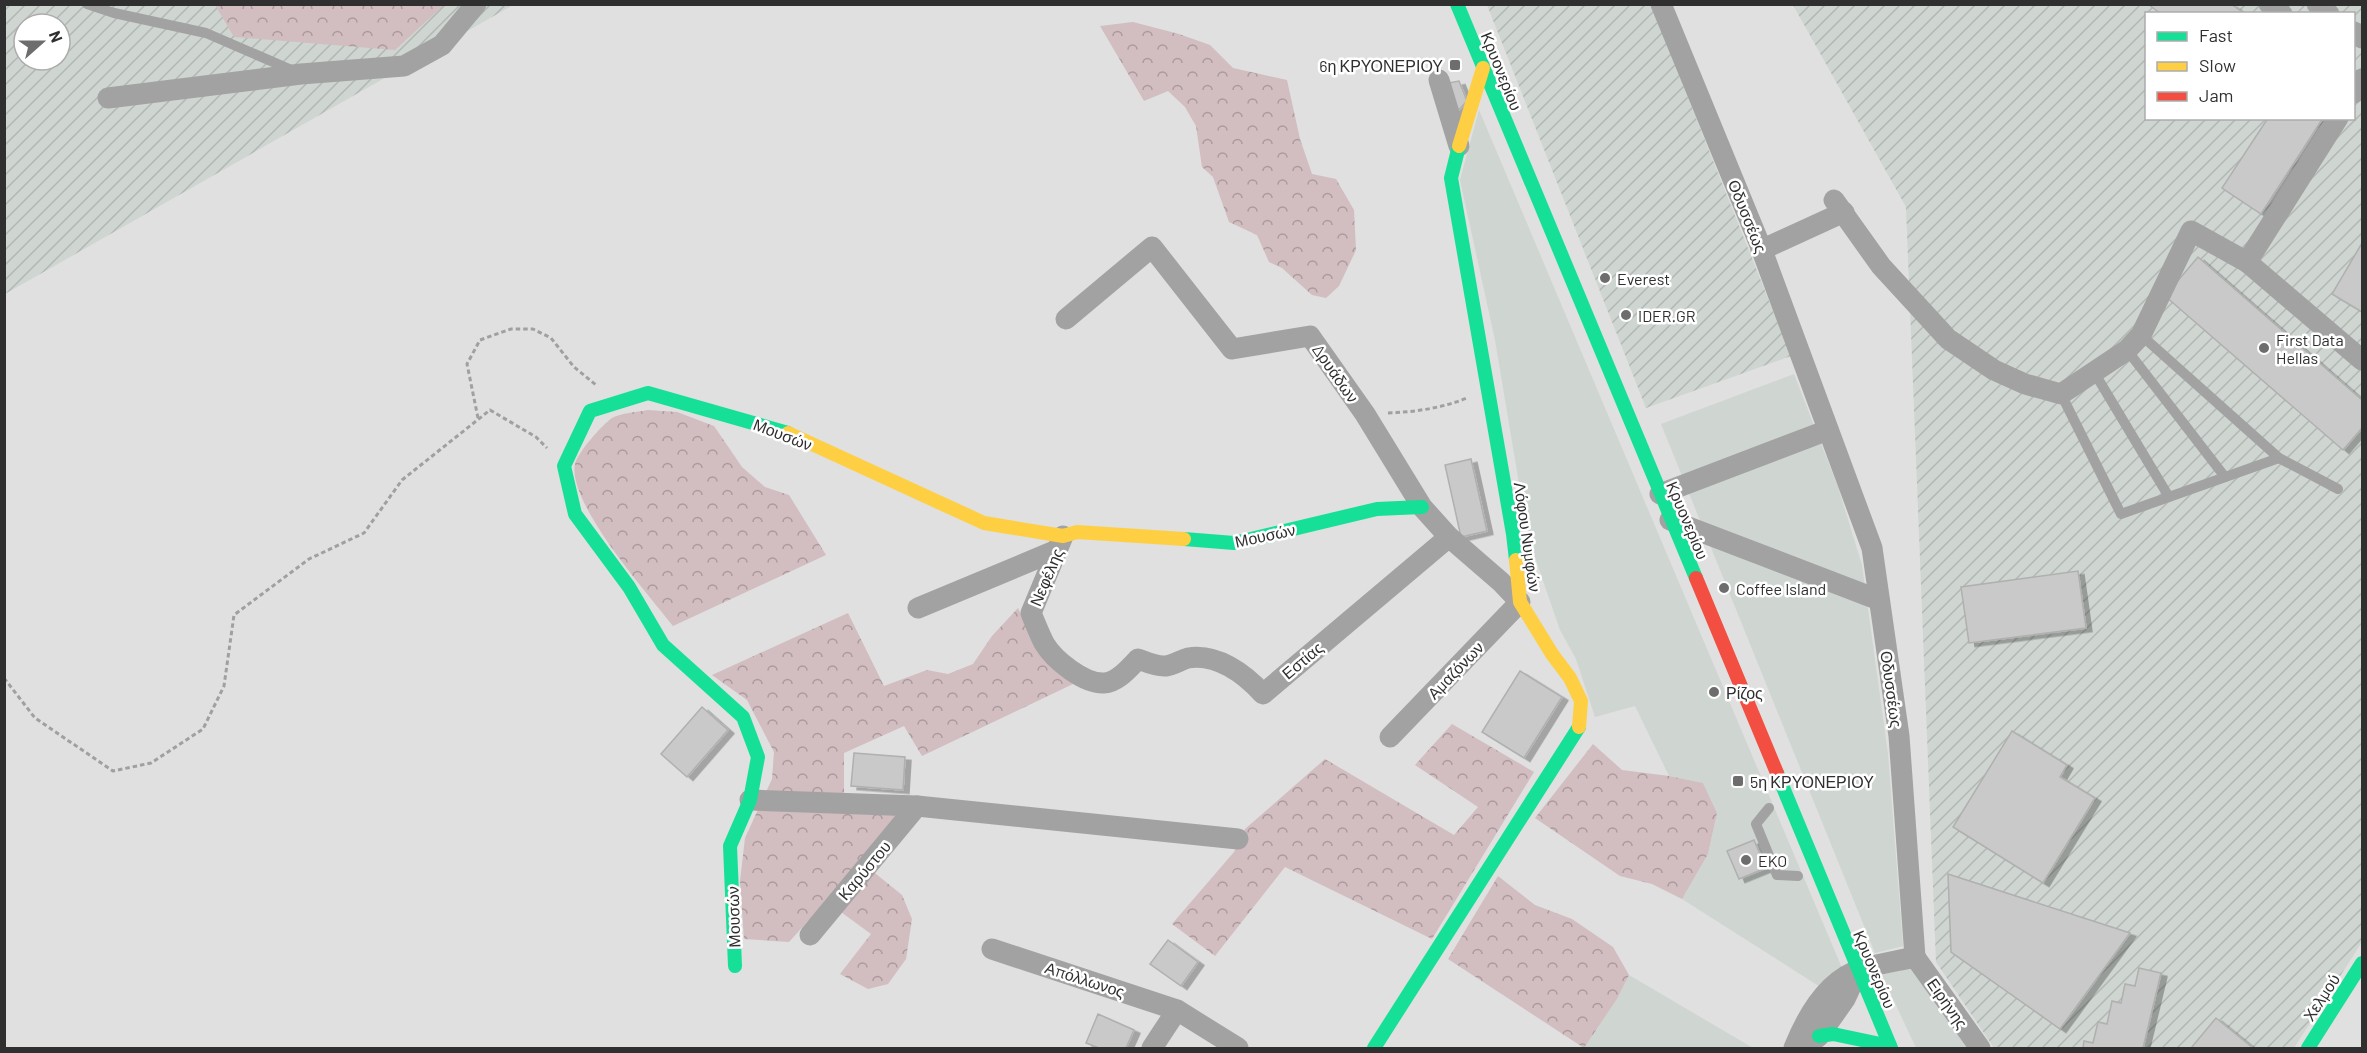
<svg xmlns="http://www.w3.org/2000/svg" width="2367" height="1053" viewBox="0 0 2367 1053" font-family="Barlow,sans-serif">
<defs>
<pattern id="industrial-furrows" width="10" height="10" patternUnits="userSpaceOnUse" patternTransform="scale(1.5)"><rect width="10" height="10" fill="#cfd5d0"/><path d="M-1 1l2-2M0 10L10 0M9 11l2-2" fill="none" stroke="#b2b7b3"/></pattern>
<pattern id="forest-crowns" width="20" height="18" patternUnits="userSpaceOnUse" patternTransform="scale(1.5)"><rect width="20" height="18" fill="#d2bdc1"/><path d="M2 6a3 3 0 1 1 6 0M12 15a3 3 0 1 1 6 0" fill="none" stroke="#ab9a9d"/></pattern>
<filter id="shadow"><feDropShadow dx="6" dy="3.5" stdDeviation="0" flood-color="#0004"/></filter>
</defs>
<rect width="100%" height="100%" fill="#dfe0df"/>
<g fill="#cfd5d0">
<path d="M1479,110L1842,968L1825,990L1682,899L1708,854L1717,813L1703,783L1669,776L1635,706L1595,717L1576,659L1560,630L1528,537L1495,340L1460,180Z"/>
<path d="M1794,374L1838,487L1862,565L1888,754L1903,946L1875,953L1661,424Z"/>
<path d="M1911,967L1967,1048H1916L1882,975Z"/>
<path d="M1629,975L1753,1048H1584L1617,999Z"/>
</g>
<g fill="url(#industrial-furrows)" fill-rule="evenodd">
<path d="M5,5H513L5,294ZM24,24H60V60H24Z"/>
<path d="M1487,5H1651L1791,356L1646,408Z"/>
<path d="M1793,5H2362V942L2294,1048H1994L1936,962L1906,207ZM2146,14H2354V118H2146Z"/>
</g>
<g fill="url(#forest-crowns)">
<path d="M215,5H444L395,50L234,37Z"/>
<path d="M1133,22L1179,34L1210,45L1233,68L1287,80L1300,139L1312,174L1336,179L1354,210L1356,250L1339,286L1326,298L1312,295L1282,268L1269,262L1257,235L1229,222L1213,177L1202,167L1196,126L1185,107L1168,91L1144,101L1100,26Z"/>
<path d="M648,410L677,412L714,426L742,467L765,487L789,495L826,555L673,626C648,594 567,503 575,464C578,452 602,425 612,418C621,413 637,412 648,410Z"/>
<path d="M1018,608L1034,642L1075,683L922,756L904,726L844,753V796L899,814L860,861L902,895L912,919L906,959L888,984L868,989L840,974L871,934L826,901L789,942L744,939L740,881L745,838L772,779L774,752L747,700L712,675L848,613L884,686L927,670L948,674L973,664L992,636Z"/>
<path d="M1452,724L1534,772L1432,939L1285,867L1215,956L1172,924L1234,852L1245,829L1325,759L1454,835L1478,807L1415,765Z"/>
<path d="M1593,744L1622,770L1669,776L1703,783L1717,813L1708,854L1682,899L1652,884L1620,876L1535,818Z"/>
<path d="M1498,876L1535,905L1572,919L1613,947L1629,975L1617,999L1584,1048L1448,959Z"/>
</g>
<g fill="#c8c9c8" stroke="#afb0af" stroke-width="1.5" filter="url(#shadow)">
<path d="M2148,4H2231L2245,14H2161Z"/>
<path d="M1459,81L1467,101L1453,116L1448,83Z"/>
<path d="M2268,118H2323L2261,214L2222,188Z"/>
<path d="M2362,243V312L2332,294Z"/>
<path d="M2198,257L2362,400V428L2343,450L2165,296Z"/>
<path d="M1471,459L1487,531L1461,537L1445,465Z"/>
<path d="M2078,571L2086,628L1969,643L1961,587Z"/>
<path d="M1520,671L1562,697L1524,758L1482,732Z"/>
<path d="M702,707L728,730L687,777L661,754Z"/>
<path d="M2012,731L2067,765L2060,777L2095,798L2043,883L1953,827Z"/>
<path d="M854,753L905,757L903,790L851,786Z"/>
<path d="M1754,840L1766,868L1739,879L1727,851Z"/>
<path d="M1948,874L2130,933L2060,1029L1951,952Z"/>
<path d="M1168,940L1198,962L1181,986L1150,964Z"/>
<path d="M2139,968L2161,973L2143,1048H2083L2084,1041L2093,1043L2098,1022L2107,1024L2112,1001L2121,1003L2125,984L2135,986Z"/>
<path d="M1098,1014L1134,1030L1126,1048H1099L1086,1043Z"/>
<path d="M2216,1018L2253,1048H2191Z"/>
</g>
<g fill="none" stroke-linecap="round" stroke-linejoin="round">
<g stroke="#a1a0a0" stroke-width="3" stroke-dasharray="4.5 3" stroke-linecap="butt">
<path d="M1388,413C1415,412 1442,408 1467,398"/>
<path d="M478,418L467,364L480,340L511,329H533L551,338L574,367L596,385"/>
<path d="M4,678L35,718L113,771L151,763L203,729L224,686L234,615L309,559L364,533L402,480L490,410L536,437L547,448"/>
</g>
<g stroke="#a2a2a2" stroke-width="10">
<path d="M87,4L114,13L206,33L294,71"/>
<path d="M2141,335L2279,458L2338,489"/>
<path d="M2127,350L2225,477"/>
<path d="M2094,372L2169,497"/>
<path d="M2061,394L2121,514L2279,458"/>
<path d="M1769,808L1756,824L1777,875L1798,876"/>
</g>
<g stroke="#a2a2a2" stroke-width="21">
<path d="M1661,4L1760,245L1872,548L1899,736L1915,957"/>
<path d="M2269,4L2282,14"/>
<path d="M2317,4L2329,14"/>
<path d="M2354,32L2362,38"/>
<path d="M1439,80L1459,146"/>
<path d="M2354,93L2362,79"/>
<path d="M108,98L301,74L404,66L442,45L476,4"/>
<path d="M1834,200L1881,266L1948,339L1994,370L2025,384L2061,394L2127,350L2141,335L2191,231L2247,262L2362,360"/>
<path d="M1761,250L1844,212"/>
<path d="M2247,262L2338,118"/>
<path d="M1066,319L1152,247L1232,349L1310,336L1365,414L1422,507L1449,537L1501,582L1520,602L1390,737"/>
<path d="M1660,494L1828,430"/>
<path d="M1670,520L1879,600"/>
<path d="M1063,536L1031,613C1035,623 1039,633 1044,643C1054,660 1084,684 1104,683C1118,682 1129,668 1138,659C1146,662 1157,667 1166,666C1173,665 1181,660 1188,658C1217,653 1245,674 1263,694L1449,537"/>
<path d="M918,608L1057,550"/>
<path d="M750,800L917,806L1238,839"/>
<path d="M810,935L917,806"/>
<path d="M992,949L1177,1010L1238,1048"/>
<path d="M1915,957L1980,1048"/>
<path d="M1814,1040L1819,1036L1845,999L1858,971"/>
<path d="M1152,1048L1177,1010"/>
<path d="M1794,1048C1806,1018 1827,980 1861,969C1878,964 1897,961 1915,957"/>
</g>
<g stroke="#16e098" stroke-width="14">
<path d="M1457,4L1696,578"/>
<path d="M1459,146L1451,178L1513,534L1516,560"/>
<path d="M1184,539L1234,543L1377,509L1422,507"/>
<path d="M1777,773L1891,1048"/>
<path d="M735,966L730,846L750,800L758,757L743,717L663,645L629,587L575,514L564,466L590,411L648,393L788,433"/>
<path d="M1819,1036L1833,1034L1890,1046"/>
<path d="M1374,1048L1579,727"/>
<path d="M2308,1048L2362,963"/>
</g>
<g stroke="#ffcf43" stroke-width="14">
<path d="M1459,146L1483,68"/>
<path d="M788,433L984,523L1063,536L1077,532L1184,539"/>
<path d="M1516,560L1520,602L1552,654L1570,678L1581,701L1579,727"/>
</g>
<path stroke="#f24e42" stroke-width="14" d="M1696,578L1777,773"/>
</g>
<g fill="#6c6d6c" stroke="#fff" stroke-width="2">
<rect x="1449" y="59" width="12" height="12" rx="3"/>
<circle cx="1605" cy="278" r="6"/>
<circle cx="1626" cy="315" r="6"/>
<circle cx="2264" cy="348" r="6"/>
<circle cx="1724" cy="588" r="6"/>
<circle cx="1714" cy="692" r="6"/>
<rect x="1732" y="775" width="12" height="12" rx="3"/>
<circle cx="1746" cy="860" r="6"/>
</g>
<g text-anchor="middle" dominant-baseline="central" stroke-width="5" stroke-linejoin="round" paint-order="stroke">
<g font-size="16" fill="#2e2f2e" stroke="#fff" text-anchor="start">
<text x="1443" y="65" text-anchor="end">6η ΚΡΥΟΝΕΡΙΟΥ</text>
<text x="1617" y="278">Everest</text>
<text x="1638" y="315">IDER.GR</text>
<text x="2276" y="339">First Data<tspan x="2276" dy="18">Hellas</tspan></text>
<text x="1736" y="588">Coffee Island</text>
<text x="1726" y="692">Ρίζος</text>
<text x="1750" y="781">5η ΚΡΥΟΝΕΡΙΟΥ</text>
<text x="1758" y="860">EKO</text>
</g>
<g font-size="16" fill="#2e2f2e" stroke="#fff">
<text transform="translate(1502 71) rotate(68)">Κρυονερίου</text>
<text transform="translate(1748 216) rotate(68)">Οδυσσέως</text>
<text transform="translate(1336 373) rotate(55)">Δρυάδων</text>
<text transform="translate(783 434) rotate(21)">Μουσών</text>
<text transform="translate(1688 520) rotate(67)">Κρυονερίου</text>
<text transform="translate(1265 535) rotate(-12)">Μουσών</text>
<text transform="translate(1528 537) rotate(82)">Λόφου Νυμφών</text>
<text transform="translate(1046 577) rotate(-67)">Νεφέλης</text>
<text transform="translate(1302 660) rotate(-40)">Εστίας</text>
<text transform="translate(1455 670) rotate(-46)">Αμαζόνων</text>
<text transform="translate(1892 689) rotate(82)">Οδυσσέως</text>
<text transform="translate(864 870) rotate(-50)">Καρύστου</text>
<text transform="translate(733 917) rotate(-92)">Μουσών</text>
<text transform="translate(1875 969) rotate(67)">Κρυονερίου</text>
<text transform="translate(1085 979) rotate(18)">Απόλλωνος</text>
<text transform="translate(2321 997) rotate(-57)">Χελμού</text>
<text transform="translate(1948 1003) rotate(55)">Ειρήνης</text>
</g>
</g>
<rect width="2367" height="1053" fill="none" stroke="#2e2f2e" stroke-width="12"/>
<rect x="2145" y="12" width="210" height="108" fill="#ffffff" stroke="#abacab" stroke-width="1.5"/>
<rect x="2157" y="32" width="30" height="9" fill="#16e098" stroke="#abacab" stroke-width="1.5"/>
<text x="2199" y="42" font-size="18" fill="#2e2f2e">Fast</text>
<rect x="2157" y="62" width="30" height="9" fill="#ffcf43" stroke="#abacab" stroke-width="1.5"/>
<text x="2199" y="72" font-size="18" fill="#2e2f2e">Slow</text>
<rect x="2157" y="92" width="30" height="9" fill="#f24e42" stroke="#abacab" stroke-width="1.5"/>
<text x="2199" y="102" font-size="18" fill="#2e2f2e">Jam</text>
<g transform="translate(42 42) rotate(69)"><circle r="28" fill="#ffffff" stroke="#abacab" stroke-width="1.5"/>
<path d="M0-4.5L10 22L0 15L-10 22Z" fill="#6c6d6c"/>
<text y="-9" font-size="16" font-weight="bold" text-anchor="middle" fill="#2e2f2e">N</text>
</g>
</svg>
